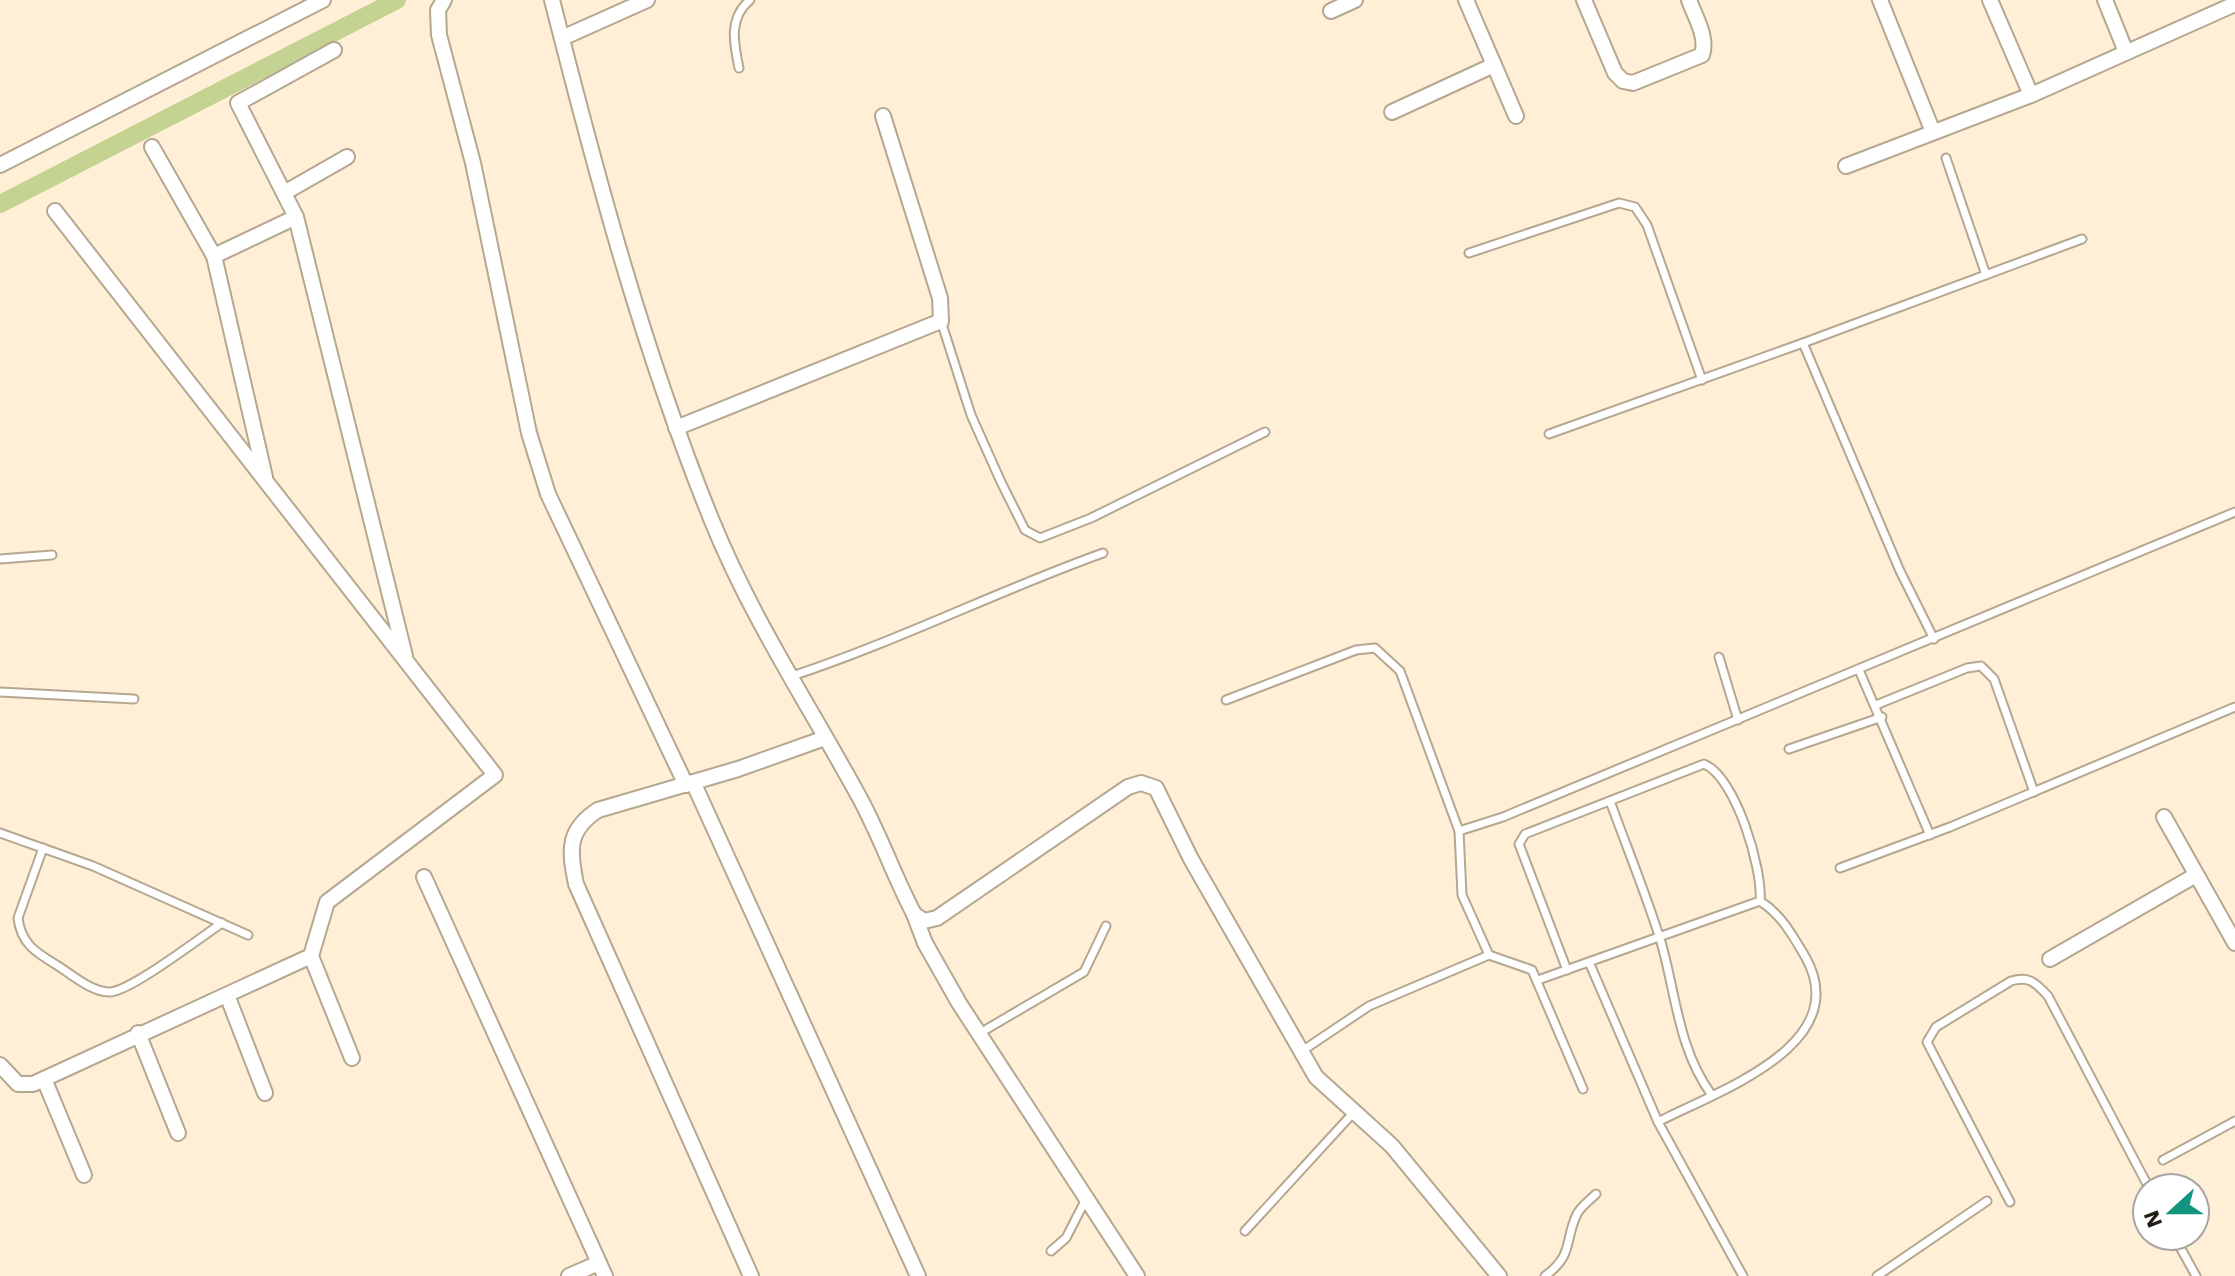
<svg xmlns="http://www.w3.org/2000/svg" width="2235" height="1276" viewBox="0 0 2235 1276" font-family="'Work Sans',sans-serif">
<rect width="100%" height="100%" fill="#ffefd6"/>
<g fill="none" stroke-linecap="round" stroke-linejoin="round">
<path stroke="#c4d391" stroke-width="18" d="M0,204L397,0"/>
<defs>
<g id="lane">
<path d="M739,68C734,44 728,18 750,0"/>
<path d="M1946,158L1986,275"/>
<path d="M1469,253L1619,203L1635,207L1647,225L1702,380"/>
<path d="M941,321L971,415L1001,482L1025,530L1040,538L1091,518L1265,432"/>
<path d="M1803,343L2082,239"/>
<path d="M1549,434L1803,343L1900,571L1934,639"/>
<path d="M0,559L52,555"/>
<path d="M1719,657L1738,720"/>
<path d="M1859,670L1930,835"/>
<path d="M789,677C896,642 997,591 1103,553"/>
<path d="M0,692L134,699"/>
<path d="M1226,700L1356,650L1375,648L1400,671L1459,831L1462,895L1489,955L1369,1006L1302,1051"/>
<path d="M1876,705L1967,668L1981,666L1994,679L2034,792"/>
<path d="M1789,749L1882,717"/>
<path d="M1610,801C1627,848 1646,894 1661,942C1676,994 1678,1048 1711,1094"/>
<path d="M1459,831L1503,817L2235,512"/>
<path d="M0,833L93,866L248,935"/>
<path d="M43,848L18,918C21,943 35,952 55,964C70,973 92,993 110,992C131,991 201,937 222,923"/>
<path d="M1840,868L1950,827L2235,707"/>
<path d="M1489,955L1532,970L1583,1089"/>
<path d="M1589,962L1658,1122"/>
<path d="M1567,970L1519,844L1525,834L1704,764C1736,777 1763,870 1760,901"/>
<path d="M1538,980L1760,901C1782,915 1793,936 1806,958C1854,1046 1717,1091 1658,1122L1743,1276"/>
<path d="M980,1033L1084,972L1106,926"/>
<path d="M2163,1160L2235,1121"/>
<path d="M2010,1202L1927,1042L1936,1027L2011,981C2029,976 2035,982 2048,996L2149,1188"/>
<path d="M1245,1231L1354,1112"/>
<path d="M2174,1236L2196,1276"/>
<path d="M1051,1251L1066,1238L1087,1197"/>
<path d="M1545,1276C1574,1255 1564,1241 1577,1214C1581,1206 1590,1200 1596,1194"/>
<path d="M1877,1276L1987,1201"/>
</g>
<g id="street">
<path d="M444,0L438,10L439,35L473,163L529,433L548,494L686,785"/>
<path d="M552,0C597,177 643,351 712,521C751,617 807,702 857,793C879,832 893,874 914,914L924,921L937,918L1128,787L1141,783L1156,788L1191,859L1316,1077L1392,1146L1499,1276"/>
<path d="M1466,0L1516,116"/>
<path d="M1584,0L1615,73L1623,81L1633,83L1702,55C1708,37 1695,17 1689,0"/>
<path d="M1880,0L1933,132"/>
<path d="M1990,0L2031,95"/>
<path d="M2105,0L2126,52"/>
<path d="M1331,11L1355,0"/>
<path d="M562,38L647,0"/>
<path d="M334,50L238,103L296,217L405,656"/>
<path d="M1392,112L1494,65"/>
<path d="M152,147L214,256L265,477"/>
<path d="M0,165L323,0"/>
<path d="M1846,166L2031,95L2235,4"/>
<path d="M284,193L347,157"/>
<path d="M214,256L296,217"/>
<path d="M676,428L941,321L940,298L883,116"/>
<path d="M693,782L918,1276"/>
<path d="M2164,817L2235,943"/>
<path d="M424,877L605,1276"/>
<path d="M914,914L925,943L959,1003L1137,1276"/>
<path d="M311,956L352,1058"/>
<path d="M2050,959L2196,875"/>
<path d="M227,995L265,1093"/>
<path d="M138,1033L178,1133"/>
<path d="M0,1065L18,1084H33L311,956L327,902L495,775L55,211"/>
<path d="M44,1079L84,1175"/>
<path d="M569,1276L599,1263"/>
<path d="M751,1276L576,884C569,850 567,830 598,810L738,769L825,738"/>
</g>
</defs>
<use href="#lane" stroke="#b5a790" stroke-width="11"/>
<use href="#street" stroke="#b5a790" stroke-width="18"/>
<use href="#lane" stroke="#fff" stroke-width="7"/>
<use href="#street" stroke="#fff" stroke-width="14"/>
</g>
<g transform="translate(2171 1212) rotate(249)"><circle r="38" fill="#ffffff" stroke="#a7a5a1" stroke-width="2"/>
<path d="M0-6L14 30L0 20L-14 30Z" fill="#11957f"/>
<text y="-12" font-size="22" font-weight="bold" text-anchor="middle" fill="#231e15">N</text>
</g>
</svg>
